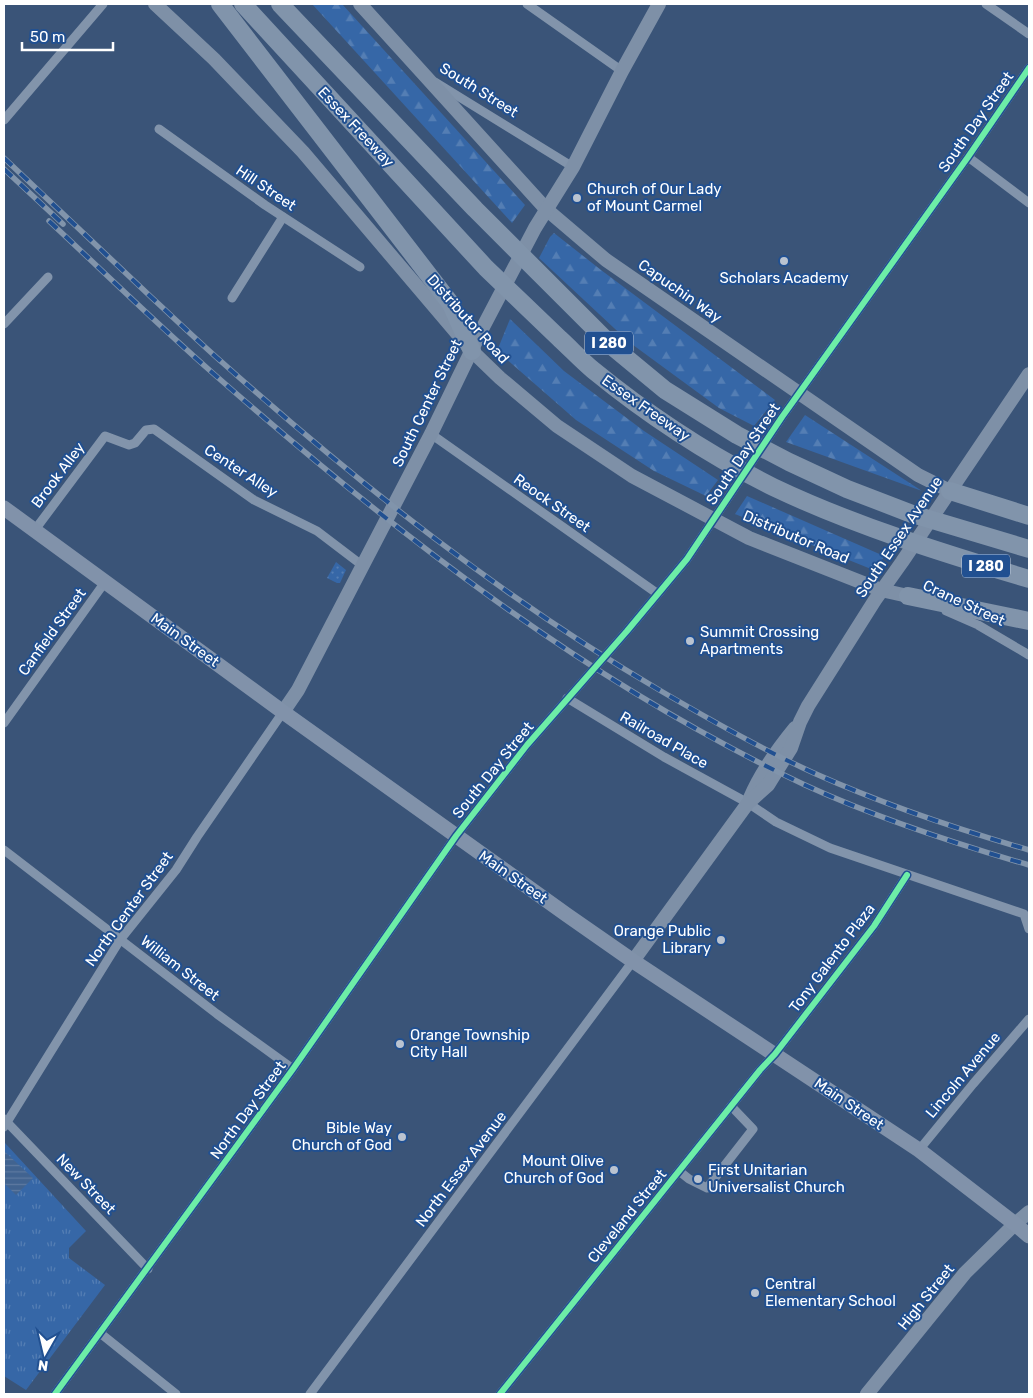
<svg xmlns="http://www.w3.org/2000/svg" width="1033" height="1398" viewBox="0 0 1033 1398" font-family="Rubik,sans-serif">
<defs>
<pattern id="grass-dots" width="8" height="8" patternUnits="userSpaceOnUse" patternTransform="scale(1.25)"><rect width="8" height="8" fill="#3667a7"/><path d="M2 2h.1M6 6h.1" fill="none" stroke="#547eb4" stroke-width="1.8" stroke-linecap="round"/></pattern>
<pattern id="forest-firs" width="22" height="20" patternUnits="userSpaceOnUse" patternTransform="scale(1.25)"><rect width="22" height="20" fill="#3667a7"/><path d="M5 1l3.5 6h-7zM16 11l3.5 6h-7z" fill="#547eb4"/></pattern>
<pattern id="park-tufts" width="24" height="20" patternUnits="userSpaceOnUse" patternTransform="scale(1.25)"><rect width="24" height="20" fill="#3667a7"/><path d="M3 7l-1-3M5 7V3M7 7l1-3M15 17l-1-3M17 17v-4M19 17l1-3" fill="none" stroke="#547eb4"/></pattern>
<pattern id="water-rules" width="6" height="5" patternUnits="userSpaceOnUse" patternTransform="scale(1.25)"><rect width="6" height="5" fill="#416390"/><path d="M0 2.5h6" fill="none" stroke="#5e7aa1"/></pattern>
</defs>
<rect width="100%" height="100%" fill="#3a5478"/>
<path fill="url(#grass-dots)" d="M336,562L346,570L340,583H337L327,578Z"/>
<g fill="url(#forest-firs)">
<path d="M312,4H342L525,205L512,223Z"/>
<path d="M554,233L601,270L775,400L754,426L719,408L629,342L539,258L550,237Z"/>
<path d="M510,319L564,371L644,431L718,480L706,496L654,471L576,420L497,351Z"/>
<path d="M805,415L922,491L786,442Z"/>
<path d="M747,496L884,556L876,571L735,514Z"/>
</g>
<path fill="url(#park-tufts)" d="M5,1143L86,1231L69,1248V1258L105,1285L26,1390L4,1376V1144Z"/>
<path fill="url(#water-rules)" d="M4,1151L33,1178L16,1195L4,1183Z"/>
<g fill="none" stroke-linecap="round" stroke-linejoin="round">
<g stroke="#8294ab" stroke-width="9">
<path d="M527,4L622,71"/>
<path d="M986,4L1029,34"/>
<path d="M435,82L573,167"/>
<path d="M4,120L103,4"/>
<path d="M159,129L265,205L360,267"/>
<path d="M968,157L1029,203"/>
<path d="M232,298L283,217"/>
<path d="M4,324L48,277"/>
<path d="M431,434L658,594"/>
<path d="M34,531L105,436L129,445L135,443L146,430L154,429L254,500L317,531L363,566"/>
<path d="M946,611L978,625L1029,655"/>
<path d="M567,698L664,757L748,803L776,822L830,848L1024,914L1029,929"/>
<path d="M4,723L105,582"/>
<path d="M4,850L217,1014L293,1069"/>
<path d="M4,1119L148,1269"/>
<path d="M4,1127L120,940L176,870L197,837L283,712"/>
<path d="M919,1150L973,1084L1029,1019"/>
<path d="M679,1171L689,1179L707,1188L753,1129L731,1106"/>
<path d="M100,1333L176,1394"/>
<path d="M55,1394L293,1069L456,836L527,745L627,631L687,559L782,417L968,157L1029,68"/>
<path d="M310,1394L633,961"/>
<path d="M500,1394L760,1070L775,1054L874,926L907,875"/>
</g>
<g stroke="#7e90a7" stroke-width="14">
<path d="M155,4L214,59L303,152L472,351L500,378L557,426L632,476L749,538L881,590L908,596"/>
<path d="M360,4L546,209L606,260L918,475L950,491"/>
<path d="M283,712L298,690L431,434L481,331L535,228L573,167L622,71L659,4"/>
<path d="M750,798C761,772 777,750 795,728"/>
<path d="M633,961L748,803L768,785L791,748L800,722L808,706L875,600L902,562L1029,374"/>
<path d="M867,1394L965,1273L1015,1224L1029,1212"/>
</g>
<path stroke="#8192aa" stroke-width="15" d="M4,508L283,712L567,915L633,961L919,1150L1015,1224L1029,1236"/>
<g stroke="#8194ab" stroke-width="18">
<path d="M220,4L451,304L472,351"/>
<path d="M243,4L486,268C511,292 535,315 560,339C571,349 581,360 593,370C648,415 709,455 773,487C855,526 943,553 1029,579"/>
<path d="M280,4L475,209L613,347L665,390L737,435L789,462L847,489L912,514L1029,549"/>
<path d="M950,491L1029,516"/>
<path d="M908,596L1029,621"/>
</g>
<defs>
<g id="rail">
<path d="M4,158C53,204 101,250 150,296C175,319 199,342 224,364C360,485 504,599 661,691C712,721 763,750 816,774C885,805 957,829 1029,850"/>
<path d="M4,169L63,224"/>
<path d="M49,221C105,273 159,326 215,375C395,533 588,683 805,785C877,818 953,843 1029,865"/>
</g>
</defs>
<use href="#rail" stroke="#8194ab" stroke-width="5.5"/>
<use href="#rail" stroke="#215091" stroke-width="4" stroke-dasharray="11" stroke-linecap="butt"/>
<defs>
<g id="cycleway">
<path d="M55,1394L293,1069L456,836L527,745L627,631L687,559L782,417L968,157L1029,68"/>
<path d="M500,1394L760,1070L775,1054L874,926L907,875"/>
</g>
</defs>
<use href="#cycleway" stroke="#215091" stroke-width="9"/>
<use href="#cycleway" stroke="#6deda7" stroke-width="6"/>
</g>
<g fill="#bac3d0" stroke="#215091" stroke-width="2">
<circle cx="577" cy="198" r="5"/>
<circle cx="784" cy="261" r="5"/>
<circle cx="690" cy="641" r="5"/>
<circle cx="721" cy="940" r="5"/>
<circle cx="400" cy="1044" r="5"/>
<circle cx="402" cy="1137" r="5"/>
<circle cx="614" cy="1170" r="5"/>
<circle cx="698" cy="1179" r="5"/>
<circle cx="755" cy="1293" r="5"/>
</g>
<g text-anchor="middle" dominant-baseline="central" stroke-width="4" stroke-linejoin="round" paint-order="stroke">
<g fill="#215091" stroke="#bccade" stroke-width="1">
<rect x="585" y="331.5" width="48" height="23" rx="4"/>
<rect x="962" y="554.5" width="48" height="23" rx="4"/>
</g>
<g font-size="14" font-weight="bold" fill="#fff">
<text x="609" y="343">I 280</text>
<text x="986" y="566">I 280</text>
</g>
<g font-size="15" fill="#fff" stroke="#215091">
<text transform="translate(479 90) rotate(32)">South Street</text>
<text transform="translate(976 122) rotate(-55)">South Day Street</text>
<text transform="translate(356 127) rotate(47)">Essex Freeway</text>
<text transform="translate(266 188) rotate(34)">Hill Street</text>
<text transform="translate(680 291) rotate(35)">Capuchin Way</text>
<text transform="translate(468 319) rotate(48)">Distributor Road</text>
<text transform="translate(427 403) rotate(-64)">South Center Street</text>
<text transform="translate(646 408) rotate(35)">Essex Freeway</text>
<text transform="translate(743 454) rotate(-56)">South Day Street</text>
<text transform="translate(241 471) rotate(33)">Center Alley</text>
<text transform="translate(58 475) rotate(-53)">Brook Alley</text>
<text transform="translate(552 503) rotate(35)">Reock Street</text>
<text transform="translate(796 537) rotate(23)">Distributor Road</text>
<text transform="translate(899 537) rotate(-56)">South Essex Avenue</text>
<text transform="translate(964 603) rotate(25)">Crane Street</text>
<text transform="translate(52 632) rotate(-54)">Canfield Street</text>
<text transform="translate(185 640) rotate(36)">Main Street</text>
<text transform="translate(664 740) rotate(30)">Railroad Place</text>
<text transform="translate(493 770) rotate(-51)">South Day Street</text>
<text transform="translate(513 877) rotate(35)">Main Street</text>
<text transform="translate(129 909) rotate(-54)">North Center Street</text>
<text transform="translate(832 958) rotate(-53)">Tony Galento Plaza</text>
<text transform="translate(180 968) rotate(38)">William Street</text>
<text transform="translate(963 1075) rotate(-50)">Lincoln Avenue</text>
<text transform="translate(849 1104) rotate(34)">Main Street</text>
<text transform="translate(248 1110) rotate(-54)">North Day Street</text>
<text transform="translate(461 1169) rotate(-53)">North Essex Avenue</text>
<text transform="translate(86 1184) rotate(46)">New Street</text>
<text transform="translate(627 1216) rotate(-51)">Cleveland Street</text>
<text transform="translate(926 1297) rotate(-51)">High Street</text>
</g>
<g font-size="15" fill="#fff" stroke="#215091" text-anchor="start">
<text x="587" y="189">Church of Our Lady<tspan x="587" dy="17">of Mount Carmel</tspan></text>
<text x="784" y="278" text-anchor="middle">Scholars Academy</text>
<text x="700" y="632">Summit Crossing<tspan x="700" dy="17">Apartments</tspan></text>
<text x="711" y="931" text-anchor="end">Orange Public<tspan x="711" dy="17">Library</tspan></text>
<text x="410" y="1035">Orange Township<tspan x="410" dy="17">City Hall</tspan></text>
<text x="392" y="1128" text-anchor="end">Bible Way<tspan x="392" dy="17">Church of God</tspan></text>
<text x="604" y="1161" text-anchor="end">Mount Olive<tspan x="604" dy="17">Church of God</tspan></text>
<text x="708" y="1170">First Unitarian<tspan x="708" dy="17">Universalist Church</tspan></text>
<text x="765" y="1284">Central<tspan x="765" dy="17">Elementary School</tspan></text>
</g>
</g>
<rect width="1033" height="1398" fill="none" stroke="#ffffff" stroke-width="10"/>
<g transform="translate(45 1353) rotate(188)" stroke="#215091" stroke-width="4" paint-order="stroke">
<path d="M0-4L9 19L0 12L-9 19Z" fill="#ffffff"/>
<text y="-8" font-size="14" font-weight="bold" text-anchor="middle" fill="#ffffff">N</text>
</g>
<path d="M22 42v8h91v-8" fill="none" stroke="#ffffff" stroke-width="2.5"/>
<text x="30" y="42" font-size="15" fill="#ffffff" stroke="#215091" stroke-width="4" paint-order="stroke">50 m</text>
</svg>
